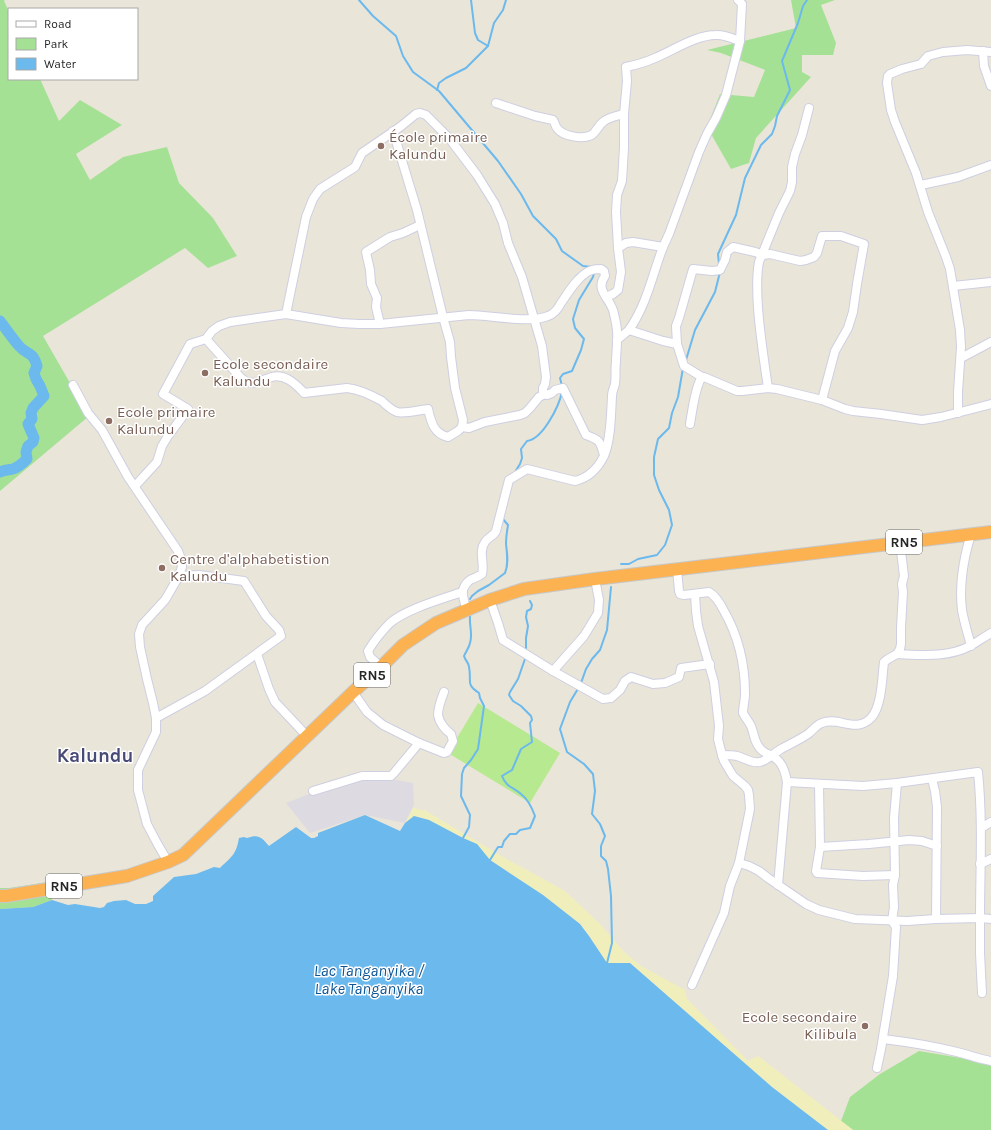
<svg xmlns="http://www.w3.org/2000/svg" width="991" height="1130" viewBox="0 0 991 1130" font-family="Karla,sans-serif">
<rect width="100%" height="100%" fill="#eae5d9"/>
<path fill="#dddae2" d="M362,778L391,779L413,783L414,805L405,823L365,815L310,833L286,803L314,792Z"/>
<g fill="#a5e195">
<path d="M0,0H5L4,1L9,12V79H40L59,121L80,100L122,125L76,154L90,180L123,157L167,147L179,183L213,218L237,256L208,268L185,248L43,336L89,416L0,491Z"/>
<path d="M791,0H835L821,5L836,43L833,55H802V72L811,77L756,138L749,163L731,169L707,127L720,94L754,97L765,70L721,53L707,50L796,28Z"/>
<path d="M49,882L52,900L33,907L0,909V888H9Z"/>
<path d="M919,1051L991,1063V1130H853L841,1121L850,1097L880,1074Z"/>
</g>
<path fill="#f0efbb" d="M413,808L426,811L503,857L565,891L600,924L624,952L641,966L685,990L687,999L748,1061L758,1056L853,1130H828L819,1124L772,1087L630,963H607L589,936L580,924L543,895L490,860L477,844L463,838L429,820L414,816L405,823Z"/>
<path fill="#b7e990" d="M478,703L560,753L530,803L448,753Z"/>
<path fill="#6bb9ed" d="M365,815L400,831L405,823L414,816L429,820L463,838L477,844L490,860L543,895L580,924L589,936L607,963H630L772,1087L828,1130H0V909L33,907L52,900L68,905L75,904L100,908L104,907L107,903L114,901L126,900L135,904H146L153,901V896L174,877L196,874L214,867L220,868C232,856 236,855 239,838L244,837L247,838C259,834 261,837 269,846L296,827L311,838H314L318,836V833Z"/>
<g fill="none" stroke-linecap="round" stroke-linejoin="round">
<g stroke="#6bb9ed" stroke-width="2">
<path d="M359,0L373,16L396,36L403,56L413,72L439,91L498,161L521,194L533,216L556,239L562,251L583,266L592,267"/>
<path d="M471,0L475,33L478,40L488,46"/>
<path d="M437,90L439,83L446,78L466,68L488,46L494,23L503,10L506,0"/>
<path d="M719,264L718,254L736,215L745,178L761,145L772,134L775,126L777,116L790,90L782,61L798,23L803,6L807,0"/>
<path d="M686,360L695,330L715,292L720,272"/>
<path d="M562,386L560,378L563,374L572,371L581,350L584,339L575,328L573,319L579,300L593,277L594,273"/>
<path d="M515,472L520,464L522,458L521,449L527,441C543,439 559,406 562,392"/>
<path d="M621,564H629L638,559L657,555L665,545L672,525L669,510L659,490L654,475V457L658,439L669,428L672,413L678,397L683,368"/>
<path d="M470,599L472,596L478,591L489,585L505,573C509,564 507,553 506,544C506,538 507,531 508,525L502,518"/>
<path d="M526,652V638L528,626L526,617L527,611L531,609L532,605L530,601"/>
<path d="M581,683L586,669L592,659L600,650L607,630L611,587"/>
<path d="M579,687L570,702L560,729L567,752L584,764L593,774L595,791L592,814L600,824L605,836L601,846V856L606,861L608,869L611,896L612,943L607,963"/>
<path d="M463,838L469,827L470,815L461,796L462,774L464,768L471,760L478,749L484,706L480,698L479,693C465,684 472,681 469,667C469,663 465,660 464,656C466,651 469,648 470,643C473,634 469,625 470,616"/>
<path d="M490,860L498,847H502L504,841L510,834H516L520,830L530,828L535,816C532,808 528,799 521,794C513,787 506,787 502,776L512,770L521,749L532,742L530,723L532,720L531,716L521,706L513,701L509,695L510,692L518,679L526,656"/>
</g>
<path stroke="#6bb9ed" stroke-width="11" d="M0,321C6,329 12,338 19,346C28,356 32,350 37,366L34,373L36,379L40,386L44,396L33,408L31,413L32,419L28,424L34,438L33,442L28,446L26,452L27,459C23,463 19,467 13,469C9,470 4,470 0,472"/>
<defs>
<g id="minor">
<path d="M983,51L984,66L991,86"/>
<path d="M496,103L535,116L553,120C555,122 555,126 557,128C563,137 585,140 593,134C597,130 599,125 603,122C609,117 617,116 624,114"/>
<path d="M921,185L958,177L991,165"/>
<path d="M618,248L626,243L633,242L663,247L669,234L699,152L707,134L716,118L726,95L740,41L742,4L738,0"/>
<path d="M953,286L991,282"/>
<path d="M606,297L613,294L618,290L621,272L618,248L616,212L617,195L622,181L624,148V114L627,81L626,67C636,65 646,62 655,58C674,50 696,35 716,35C724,34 733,39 740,41"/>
<path d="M286,314L306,217L313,199L320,189L355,167L362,153L400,127L416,114L420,113L426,115L449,138L477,175L495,204L503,223L508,243L522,277L542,346L546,377L545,384L543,388V393L547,395L552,393L555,390L563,388L586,435C600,440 600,441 604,455"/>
<path d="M380,324L376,307L377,298L371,284L370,270L366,252L390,237L403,233L420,225"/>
<path d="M629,330C647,304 652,276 663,247"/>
<path d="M206,339L240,377C252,387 256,382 269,378C283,372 295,383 304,393L347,388C359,389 371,395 382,401C386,405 391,410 397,412C403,414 420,410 428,409C431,422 434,434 448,437L458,431L462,427L463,420L455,388L451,357L450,342L443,317L417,210L393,131"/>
<path d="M617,340L629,330L663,341L677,344L684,366L702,377H704L737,391H742L768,388L777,389L822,400L845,409L853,411L881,414L922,420L941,417L991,404"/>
<path d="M677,344L676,326L679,318L693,269L712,271L720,270L725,260L727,252L733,247L755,252L763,255L770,254L800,261L806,260L814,257L817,253L822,236H841L864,244L857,284L853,312L848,328L835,351L822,400"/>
<path d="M961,358L991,342"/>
<path d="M73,385L88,413L102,430L128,477L178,551L181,559L182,567L179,576L165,600L142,625L139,634L140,647L147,679L153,703L156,718V732L138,770V790L147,824L157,843L168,862"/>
<path d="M768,388C764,361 760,335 758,308C757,293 756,277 759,262L779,213L790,191L792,182V167L795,154L802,135L809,108"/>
<path d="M958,413V392L961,347L960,330L950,269L946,257L928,212L916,173L895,122L891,110L887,83L888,76L890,74L902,69L921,64L928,56L943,52L967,50L991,52"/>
<path d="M690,424C692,413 695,386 702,377"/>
<path d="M462,427L469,428L485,422L520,415L525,413L530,408L539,397L545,394"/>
<path d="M135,486L157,462L162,446L168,436L188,409L163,394L190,344L206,339L212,331L219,326L230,322L286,314L341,323L359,324H380L469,315C491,315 529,324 548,316C554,314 558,309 561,303C568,293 579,274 592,270C595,269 598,269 601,269L604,271L605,276C594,291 612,299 614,314C616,322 618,333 617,341C617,348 616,355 616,362C615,369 616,377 615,384C614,388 612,391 612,396C611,413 611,440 604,456C598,468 588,478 575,481L527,469L509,480L496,531C494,536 488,537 485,542C478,552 485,563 482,574C478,577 474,578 470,580C458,589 464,599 467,611"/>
<path d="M677,569L679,591L680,594L684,595L709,592C716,596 721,605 724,611C739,637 745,665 745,694C745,700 743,707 743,713C745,717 749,722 751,726C754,733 754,741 759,747C762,752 766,753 772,756C782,761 785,771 787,782L778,885"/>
<path d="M490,600L498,623L503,640L553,671L584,636L598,613L599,600L595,579"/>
<path d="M971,646C968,634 964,622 962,610C959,585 964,557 971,534"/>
<path d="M257,654L269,689L275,702L307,736"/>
<path d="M897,654C922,655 947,658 970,646C977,642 984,637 991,633"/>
<path d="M381,667L370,657L368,651C374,641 382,631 390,623C406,609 442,599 462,592"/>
<path d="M553,671L603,699L611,698L620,690L625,681L631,677L653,684L665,683L679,677L681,668L710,664"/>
<path d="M353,692L367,712L383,725L419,743L444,753L447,752L453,741L451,734C445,730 439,722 438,715C438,709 442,697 444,692"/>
<path d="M156,718L205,691L281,636L279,630L266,616L244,581L199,575L179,576"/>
<path d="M722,755C726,755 732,755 737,756C745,758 752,764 760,762C768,760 774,753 781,749C790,744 799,740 808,734C813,730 816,725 822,723C839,716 855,734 871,718C882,706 882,678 884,662L888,659L897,654L900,649L901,644V628L903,592L902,584L904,576L900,543"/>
<path d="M932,779L935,791L937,807L936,919"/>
<path d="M787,782L863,786L897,783L978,772C983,821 980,870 980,918L991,919"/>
<path d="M819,784L820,847L869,844L909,840L922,841L937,846"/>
<path d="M313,791L362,776H391L394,773L419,743"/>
<path d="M981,828L991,822"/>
<path d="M820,847L816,871L817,873L863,876L895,875"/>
<path d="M739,863L749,866L759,871L768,878L806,904L819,910L855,919L907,921L936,919L980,918V953L982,993"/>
<path d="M980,864L991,859"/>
<path d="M692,985L724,913L730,886L739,863L750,809L749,795L748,790L745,786L733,776L724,761L722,755L718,739L719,726L714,682L698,626L696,611L695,594"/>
<path d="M883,1039C908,1042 933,1046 957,1052C969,1055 979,1059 991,1061"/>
<path d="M877,1068L881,1049L893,976L896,927L892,921L894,907L893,885L895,875L894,818L897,783"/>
</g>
<path id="highway" d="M0,896H6L127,876L168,862L183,855L353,692L381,667L403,645L436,623L490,600L524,589L595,579L991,532"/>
</defs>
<use href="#minor" stroke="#cecfe1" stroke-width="10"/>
<use href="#highway" stroke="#c7c7c7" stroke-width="14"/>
<use href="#minor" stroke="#fff" stroke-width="8"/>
<use href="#highway" stroke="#fdb251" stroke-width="12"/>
</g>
<g fill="#8d6e63" stroke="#fff" stroke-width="1.5">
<circle cx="381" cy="146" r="4"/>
<circle cx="205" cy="373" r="4"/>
<circle cx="109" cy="421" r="4"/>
<circle cx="162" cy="568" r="4"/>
<circle cx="865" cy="1026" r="4"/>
</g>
<g text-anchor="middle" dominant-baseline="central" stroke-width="3" stroke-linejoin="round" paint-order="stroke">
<g fill="#fff" stroke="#686868" stroke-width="1">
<rect x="886" y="530" width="36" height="24" rx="3"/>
<rect x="354" y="663" width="36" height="24" rx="3"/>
<rect x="46" y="874" width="36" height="24" rx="3"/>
</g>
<g font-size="14" font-weight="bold" fill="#272727">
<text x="904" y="542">RN5</text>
<text x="372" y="675">RN5</text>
<text x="64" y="886">RN5</text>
</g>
<g font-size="15" fill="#785e54" stroke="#fff" text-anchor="start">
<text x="389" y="137">École primaire<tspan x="389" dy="17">Kalundu</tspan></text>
<text x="213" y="364">Ecole secondaire<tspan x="213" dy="17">Kalundu</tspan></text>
<text x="117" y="412">Ecole primaire<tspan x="117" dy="17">Kalundu</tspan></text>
<text x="170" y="559">Centre d'alphabetistion<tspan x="170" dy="17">Kalundu</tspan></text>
<text x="857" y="1017" text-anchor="end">Ecole secondaire<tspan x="857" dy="17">Kilibula</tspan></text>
</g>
<g font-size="16" font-style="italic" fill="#0e5595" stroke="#fff">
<text x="369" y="970">Lac Tanganyika /<tspan x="369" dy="18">Lake Tanganyika</tspan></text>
</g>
<g font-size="19" font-weight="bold" fill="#494b77" stroke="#fff">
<text x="95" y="756">Kalundu</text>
</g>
</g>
<rect x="8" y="8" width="130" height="72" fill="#ffffff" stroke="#a9a9a9"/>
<rect x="16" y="21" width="20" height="6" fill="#ffffff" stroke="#a9a9a9"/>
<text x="44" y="28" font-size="12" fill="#272727">Road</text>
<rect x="16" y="38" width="20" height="12" fill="#a5e195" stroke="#a9a9a9"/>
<text x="44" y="48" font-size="12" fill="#272727">Park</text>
<rect x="16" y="58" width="20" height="12" fill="#6bb9ed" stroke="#a9a9a9"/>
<text x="44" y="68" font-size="12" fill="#272727">Water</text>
</svg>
